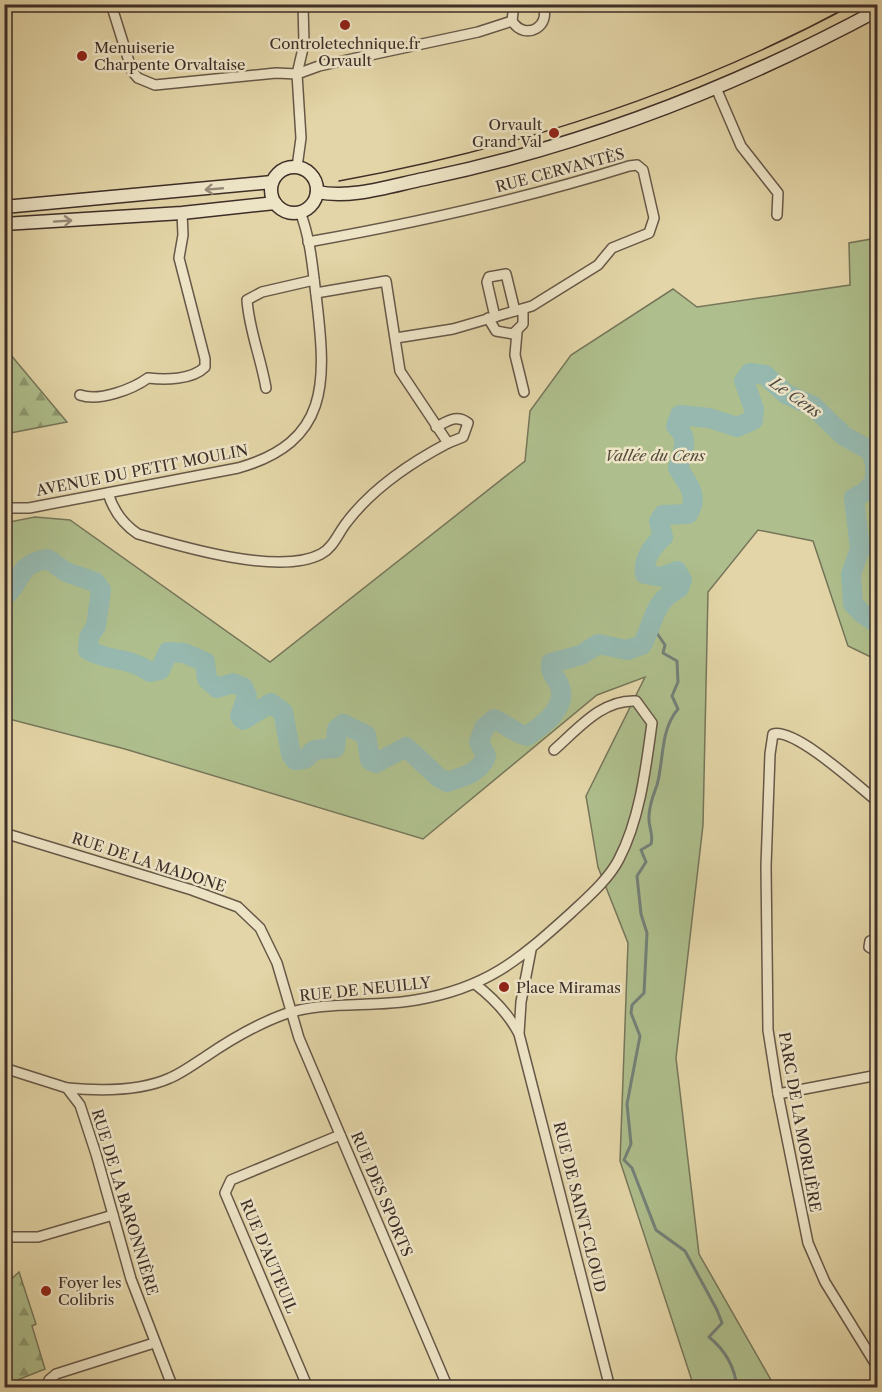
<svg xmlns="http://www.w3.org/2000/svg" width="882" height="1392" viewBox="0 0 882 1392" font-family="'Libre Caslon Text',serif">
<defs>
<pattern id="forest-firs" width="22" height="20" patternUnits="userSpaceOnUse" patternTransform="scale(1.5)"><rect width="22" height="20" fill="#aebe8c"/><path d="M5 1l3.5 6h-7zM16 11l3.5 6h-7z" fill="#8f9b72"/></pattern>
</defs>
<rect width="100%" height="100%" fill="#e3d5a7"/>
<filter id="stains"><feTurbulence type="fractalNoise" baseFrequency=".00333" numOctaves="4"/><feColorMatrix values="0 0 0 0 .2 0 0 0 0 .09 0 0 0 0 .02 0 0 0 .5 -.17"/></filter>
<radialGradient id="worn" r=".72"><stop offset=".6" stop-color="#630" stop-opacity="0"/><stop offset="1" stop-color="#630" stop-opacity=".3"/></radialGradient>
<g fill="url(#forest-firs)" stroke="#76765a" stroke-width="1.5">
<path d="M5,318L10,354L67,422L5,434Z"/>
<path d="M19,1272L36,1324L32,1326L45,1369L5,1385V1285Z"/>
</g>
<path fill="#aebe8c" stroke="#76765a" stroke-width="1.5" d="M877,238V660L848,646L813,541L758,530L708,592L703,825L676,1058L699,1254L775,1387H694L620,1161L628,943L598,867L586,796L645,677L597,695L423,839L125,749L5,718L4,523L35,517L70,520L270,662L525,461L530,411L571,355L673,289L697,307L850,285L849,243Z"/>
<g fill="none" stroke-linecap="round" stroke-linejoin="round">
<path stroke="#738178" stroke-width="3" d="M652,626L665,645L663,653L677,661L678,682L672,696L678,709C660,730 664,760 657,785C653,796 649,805 649,817C648,826 654,835 651,844L641,850L646,862L637,876L641,914L647,933L644,993L632,1005L631,1013L640,1036L627,1104L631,1144L624,1160L632,1168L656,1230L685,1251L717,1310L722,1323L709,1337C725,1350 735,1368 737,1388"/>
<path stroke="#96b8ae" stroke-width="20" d="M4,597C24,580 16,564 48,559L66,572L95,582L101,590L96,626L89,637L88,650C109,662 127,656 150,672L160,670L168,652L184,653L205,662L207,679L217,688L233,683L243,687L247,696L240,716L243,720L271,703L283,712L291,754L295,760L305,759L314,750L335,748L337,729L343,724L366,735L370,760L376,763L406,747L438,777L447,782C463,777 480,773 486,756L479,742L484,728L494,719C506,724 514,733 527,736C543,725 569,707 559,684C555,676 550,674 551,663L581,655L598,644L627,650L642,645C655,620 652,603 679,588L682,580L677,571L662,577L645,574C643,560 652,546 663,537L659,521L663,515L688,514C700,496 687,483 678,468C683,451 690,439 676,426L680,415L709,418L737,427L753,420L754,409L744,381L750,373L765,375L786,394L813,406L844,436L871,451L875,463V481L865,492L854,498L860,549L851,574L853,604L863,614L878,624"/>
<defs>
<g id="minor">
<path d="M111,4L132,71L138,78L155,85L276,73L297,74L319,66L478,32L512,21"/>
<path d="M514,4L512,21C525,42 553,26 542,4"/>
<path d="M716,88L741,146L778,193L777,215"/>
<path d="M297,167L301,138L297,74L304,44L303,4"/>
<path d="M308,242C416,223 524,199 629,166L637,165L643,170L654,218L649,233L612,248L598,265L532,306L453,329L396,338"/>
<path d="M495,317L487,282L489,277L506,274L515,311"/>
<path d="M488,318L496,331L513,334L523,324V309"/>
<path d="M517,332L515,355L524,392"/>
<path d="M266,388C261,358 249,330 247,300L262,292L314,280"/>
<path d="M80,395C99,402 133,389 148,378C165,380 192,380 205,367V359L179,258L183,235L182,213"/>
<path d="M436,427C448,421 457,414 468,423L463,437L448,443"/>
<path d="M108,493C113,510 123,524 138,534C182,547 280,576 321,554C334,547 338,533 347,522C372,489 412,462 448,443L400,371L386,281L316,293"/>
<path d="M4,508H29L238,468C330,442 326,382 317,303C313,273 311,239 300,212"/>
<path d="M878,802C859,787 796,728 773,734L770,754L766,866L768,1030L778,1094L808,1243L825,1282L878,1368"/>
<path d="M4,833L192,890L238,907L260,928L277,963L299,1038L448,1388"/>
<path d="M878,938L870,941L869,947L878,952"/>
<path d="M531,950L521,1002L519,1034L610,1388"/>
<path d="M475,984C492,997 507,1012 518,1032"/>
<path d="M4,1068L67,1088L80,1105L96,1154L131,1279L173,1388"/>
<path d="M67,1088C99,1091 141,1091 170,1078C182,1073 194,1064 205,1057C230,1040 257,1024 285,1014C326,1000 373,1008 416,1000C487,988 519,960 571,913C587,898 609,879 619,859C640,819 646,767 652,723L636,701C602,699 578,729 554,750"/>
<path d="M778,1094L878,1075"/>
<path d="M4,1237H38L113,1215"/>
<path d="M48,1388L49,1380L56,1374L154,1343"/>
<path d="M308,1388L225,1193L231,1180L340,1135"/>
</g>
<g id="secondary">
<circle cx="294" cy="190" r="23"/>
<path d="M317,192C352,199 390,186 424,179C583,146 735,87 878,10"/>
<path d="M4,207L272,182"/>
<path d="M4,224L182,213L275,203"/>
</g>
</defs>
<use href="#minor" stroke="#675848" stroke-width="12"/>
<use href="#secondary" stroke="#3e2e28" stroke-width="15"/>
<use href="#minor" stroke="#ede4c6" stroke-width="9"/>
<use href="#secondary" stroke="#ede4c6" stroke-width="12"/>
<path stroke="#3e2e28" stroke-width="1.5" d="M339,181C519,148 693,91 854,4"/>
</g>
<defs><path id="oneway-shaft" d="M-6 0H5M1.5-3L5.5 0L1.5 3" fill="none" stroke-width="1.6" stroke-linecap="round" stroke-linejoin="round" transform="scale(1.5)"/></defs>
<g stroke="#968977">
<use href="#oneway-shaft" transform="translate(214 189) rotate(175)"/>
<use href="#oneway-shaft" transform="translate(63 221) rotate(-4)"/>
</g>
<g fill="#8f2418" stroke="#ede4c6" stroke-width="2">
<circle cx="345" cy="25" r="6"/>
<circle cx="82" cy="56" r="6"/>
<circle cx="554" cy="133" r="6"/>
<circle cx="504" cy="987" r="6"/>
<circle cx="46" cy="1291" r="6"/>
</g>
<g text-anchor="middle" dominant-baseline="central" stroke-width="5" stroke-linejoin="round" paint-order="stroke">
<g font-size="15" fill="#3e2e28" stroke="#ede4c6" text-anchor="start">
<text x="345" y="43" text-anchor="middle">Controletechnique.fr<tspan x="345" dy="17">Orvault</tspan></text>
<text x="94" y="47">Menuiserie<tspan x="94" dy="17">Charpente Orvaltaise</tspan></text>
<text x="542" y="124" text-anchor="end">Orvault<tspan x="542" dy="17">Grand Val</tspan></text>
<text x="516" y="987">Place Miramas</text>
<text x="58" y="1282">Foyer les<tspan x="58" dy="17">Colibris</tspan></text>
</g>
<g font-size="15" fill="#3e2e28" stroke="#ede4c6">
<text transform="translate(560 170) rotate(-15)">RUE CERVANTÈS</text>
<text transform="translate(142 470) rotate(-11)">AVENUE DU PETIT MOULIN</text>
<text transform="translate(149 862) rotate(18)">RUE DE LA MADONE</text>
<text transform="translate(365 989) rotate(-6)">RUE DE NEUILLY</text>
<text transform="translate(800 1122) rotate(80)">PARC DE LA MORLIÈRE</text>
<text transform="translate(382 1194) rotate(67)">RUE DES SPORTS</text>
<text transform="translate(125 1202) rotate(73)">RUE DE LA BARONNIÈRE</text>
<text transform="translate(580 1207) rotate(76)">RUE DE SAINT-CLOUD</text>
<text transform="translate(269 1256) rotate(67)">RUE D'AUTEUIL</text>
</g>
<g font-size="15" font-style="italic" fill="#544b3c" stroke="#ede4c6">
<text x="655" y="455">Vallée du Cens</text>
</g>
<g font-size="16" font-style="italic" fill="#504a43" stroke="#ede4c6">
<text transform="translate(796 397) rotate(35)">Le Cens</text>
</g>
</g>
<rect width="882" height="1392" fill="none" stroke="#e3d5a7" stroke-width="24"/>
<rect x="6" y="6" width="870" height="1380" fill="none" stroke="#3e2e28" stroke-width="3"/>
<rect x="12" y="12" width="858" height="1368" fill="none" stroke="#3e2e28" stroke-width="1.5"/>
<rect width="100%" height="100%" filter="url(#stains)"/>
<rect width="100%" height="100%" fill="url(#worn)"/>
</svg>
